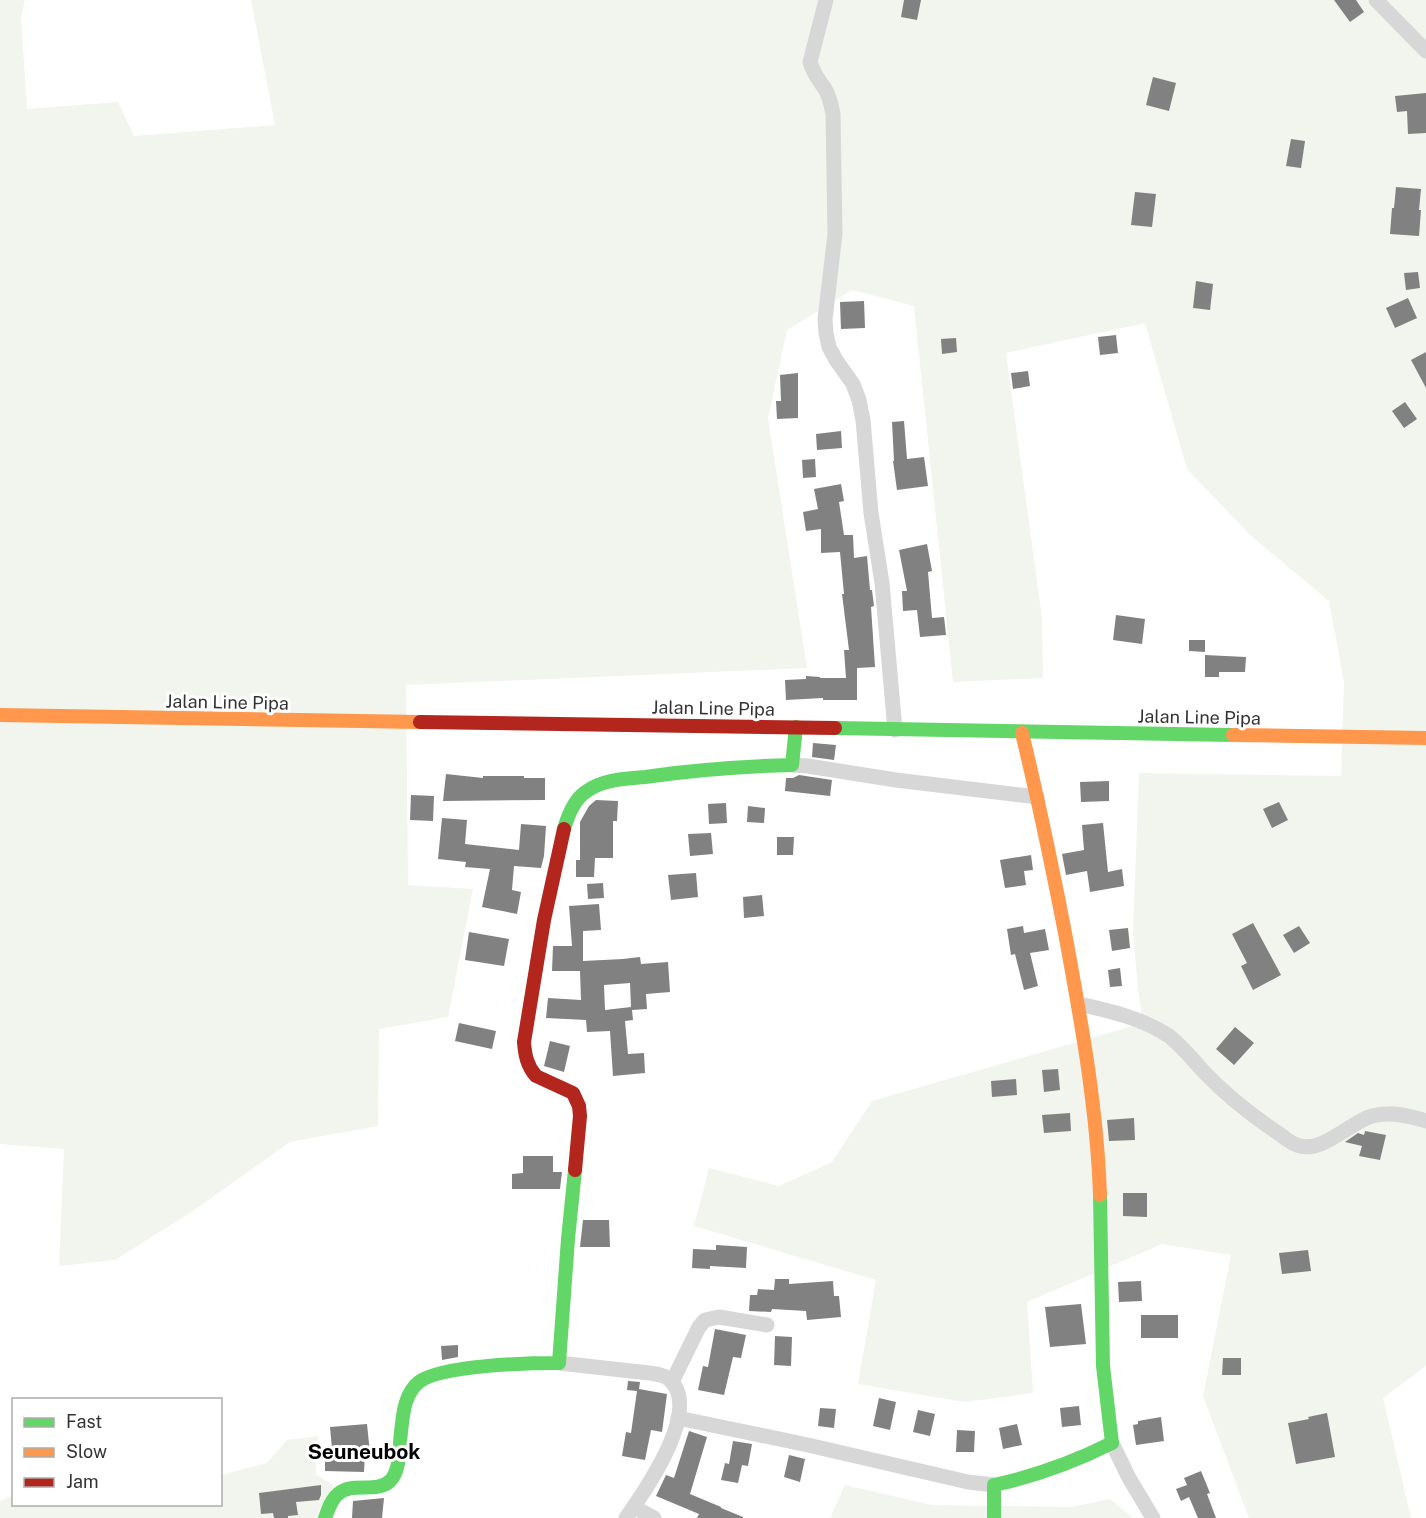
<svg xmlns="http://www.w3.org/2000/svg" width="1426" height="1518" viewBox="0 0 1426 1518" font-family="'Public Sans',sans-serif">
<rect width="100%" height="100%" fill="#fff"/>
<g fill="#f1f5ed">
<path d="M0,0H25L21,18L27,109L118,102L134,136L275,125L251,0H1426V1366L1383,1398L1411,1518H1249L1203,1396L1231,1255L1162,1244L1027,1302L1033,1393L965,1402L858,1384L876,1280L694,1226L709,1168L779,1186L832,1162L872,1101L1143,1023L1138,989L1133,932L1139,773L1341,776L1344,682L1329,601L1250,535L1187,469L1145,323L1006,353L1042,618L1043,678L953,682L914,306L852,290L787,330L768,418L807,668L406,685L408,885L473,889L448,1017L379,1029L378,1126L290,1142L190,1213L115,1260L59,1266L64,1149L0,1144Z"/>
<path d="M318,1436L316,1474L334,1486L315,1518H0V1501L13,1495L14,1504H220L221,1475L267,1463L287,1440Z"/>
<path d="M845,1485L932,1505L1071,1507L1110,1499L1133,1518H830Z"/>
</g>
<g fill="#818181" fill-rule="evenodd">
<path d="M904,0H921L917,20L901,17Z"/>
<path d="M1334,0H1356L1364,12L1350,22Z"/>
<path d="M1153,77L1176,83L1169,111L1146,105Z"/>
<path d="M1426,93V133L1408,134L1407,111L1397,112L1395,96Z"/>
<path d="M1291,139L1305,141L1301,168L1286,166Z"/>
<path d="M1396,187L1421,189L1419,210H1421L1419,236L1390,234L1392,208H1394Z"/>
<path d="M1135,192L1156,194L1152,227L1131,225Z"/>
<path d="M1418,272L1420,288L1406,290L1404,273Z"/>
<path d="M1196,281L1213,284L1210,310L1193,308Z"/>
<path d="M1408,298L1417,318L1395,328L1386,308Z"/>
<path d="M864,301L865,328L841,329L840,302Z"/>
<path d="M1116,335L1118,353L1100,355L1098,337Z"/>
<path d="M956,338L957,352L942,354L941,339Z"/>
<path d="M1426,352V388L1411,360Z"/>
<path d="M1028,371L1030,386L1013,389L1011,373Z"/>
<path d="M798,373V418L777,419L776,401H781L780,375Z"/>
<path d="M1405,402L1417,419L1404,428L1392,411Z"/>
<path d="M904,421L907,459L924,457L928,486L897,490L893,461H894L892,422Z"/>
<path d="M841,431L842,448L817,450L816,434Z"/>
<path d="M815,459L816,477L803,478L802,460Z"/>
<path d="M841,484L844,501L839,502L844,535H853L854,558L867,556L870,590H872L874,606L871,607L875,667L857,668V700H823V698L786,700L785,680L806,679V676L820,677V678H846L844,650H849L842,594H844L840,552L821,553V529L806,531L803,512L818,509L814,489Z"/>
<path d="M927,544L932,571L928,572L932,618L944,617L946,635L920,637L917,610L903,611L902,591H907L899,550Z"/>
<path d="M1116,615L1145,619L1142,644L1113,640Z"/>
<path d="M1189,640H1205V652L1189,651Z"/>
<path d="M1205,655L1246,657L1245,672H1219V677H1205Z"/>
<path d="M813,743L836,745L834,760L812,757Z"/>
<path d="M446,774L483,778V776H524V778H545V800L443,801Z"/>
<path d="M799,775L832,780L830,796L785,791L786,778H793Z"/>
<path d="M1109,781V801L1081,802L1080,782Z"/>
<path d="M411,795L434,796L433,821L410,820Z"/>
<path d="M596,800L618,801L617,821H613V858H595L594,877H576V860H580V822L589,806Z"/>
<path d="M1279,802L1288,820L1272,828L1263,809Z"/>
<path d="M726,803L727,823L709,824L708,804Z"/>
<path d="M748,806L765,808L764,823L747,822Z"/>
<path d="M442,818L467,820L465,844L519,850L521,824L546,826L544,856L541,868L514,866L512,890L521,892L517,914L482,907L490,869L465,867L466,862L438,859Z"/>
<path d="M1103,823L1108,872L1122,869L1124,886L1090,892L1087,871L1066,875L1062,854L1084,850L1082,825Z"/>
<path d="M711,833L713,854L690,856L688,834Z"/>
<path d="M777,837H794L793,855H777Z"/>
<path d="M1031,855L1033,870L1024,871L1026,885L1005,888L1000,860Z"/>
<path d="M696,873L698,897L671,900L668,875Z"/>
<path d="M603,883L604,898L588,899L587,884Z"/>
<path d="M762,895L764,916L744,918L743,897Z"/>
<path d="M599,904L601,930L583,931V961L623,959L640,957L641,964L668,962L670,992L646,994L647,1009L632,1010L633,1020L625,1021L628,1054L644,1053L645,1073L613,1076L610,1031L587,1032L586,1020L546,1018L548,998L581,1000L580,971H552L553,946H572L569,906ZM630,983L631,1007L605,1010L604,985Z"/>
<path d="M1253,923L1281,975L1253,990L1241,966L1247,963L1232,934Z"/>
<path d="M1023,926L1024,933L1045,929L1049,950L1030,953L1038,986L1024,990L1015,954L1011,955L1007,929Z"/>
<path d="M1299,926L1310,943L1294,953L1283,935Z"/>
<path d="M1128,928L1130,948L1112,951L1109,930Z"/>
<path d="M469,932L509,939L504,966L465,960Z"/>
<path d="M1120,968L1122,986L1110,987L1108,970Z"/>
<path d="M459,1023L496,1031L492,1049L455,1041Z"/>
<path d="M1235,1027L1254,1043L1234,1065L1216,1049Z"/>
<path d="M550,1041L570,1046L564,1072L544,1066Z"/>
<path d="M1058,1069L1060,1090L1044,1092L1042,1070Z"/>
<path d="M1016,1079L1017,1095L992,1097L991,1081Z"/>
<path d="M1070,1113L1071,1131L1044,1133L1042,1115Z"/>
<path d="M1134,1118L1135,1140L1109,1141L1107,1120Z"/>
<path d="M1365,1131L1386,1135L1380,1160L1359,1156L1362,1146L1345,1142L1358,1133L1364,1135Z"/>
<path d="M523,1156H553V1172H562L560,1189H512V1174L523,1173Z"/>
<path d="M1123,1193H1147V1217L1123,1216Z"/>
<path d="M583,1220H609L610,1247H580Z"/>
<path d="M716,1245L747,1247L746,1268L710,1266V1269L692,1268L693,1249L716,1250Z"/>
<path d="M1308,1250L1311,1271L1282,1274L1279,1253Z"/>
<path d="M775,1279H789V1284L833,1281L834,1296H839L841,1317L807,1320L806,1311L772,1309L771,1312L749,1311L750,1295H757L758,1289L774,1290Z"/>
<path d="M1141,1281L1142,1301L1119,1302L1118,1282Z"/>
<path d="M1081,1304L1086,1344L1050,1347L1045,1307Z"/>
<rect x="1141" y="1315" width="37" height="23"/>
<path d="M715,1329L746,1335L741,1358L733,1357L724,1395L698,1390L703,1366L708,1367Z"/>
<path d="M775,1336L792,1337L791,1366L774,1365Z"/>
<path d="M458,1345V1357L442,1360L441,1346Z"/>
<path d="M1223,1358H1241V1375H1222Z"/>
<path d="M628,1381L640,1382L639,1389L667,1394L662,1432L651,1430L645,1460L622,1456L626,1432L631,1433L637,1391L627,1390Z"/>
<path d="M879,1398L896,1402L890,1430L873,1426Z"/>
<path d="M1079,1406L1081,1425L1062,1427L1060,1408Z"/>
<path d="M820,1408L836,1409L834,1428L818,1426Z"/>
<path d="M918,1410L935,1414L930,1436L913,1432Z"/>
<path d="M1327,1413L1335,1457L1296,1464L1288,1423L1309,1419L1308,1417Z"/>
<path d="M1161,1417L1164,1441L1136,1445L1133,1425L1138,1424V1421Z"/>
<path d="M367,1424L370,1453H365L364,1472L325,1471V1459H333L330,1427Z"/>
<path d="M1017,1424L1022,1445L1003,1449L999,1428Z"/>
<path d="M957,1430L975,1431L974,1452H956Z"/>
<path d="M689,1431L707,1437L690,1494L721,1507V1508L743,1517V1518H697L699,1514L656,1496L666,1475L674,1478Z"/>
<path d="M733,1441L752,1444L748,1466L742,1465L738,1483L721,1480L725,1463L729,1464Z"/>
<path d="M789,1455L805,1459L800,1482L784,1477Z"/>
<path d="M1201,1471L1210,1493L1207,1494L1216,1518H1198L1189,1497L1181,1501L1176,1489L1187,1485L1184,1478Z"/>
<path d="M321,1485V1495L319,1500L296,1502L298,1515L288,1516V1518H274L273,1513L261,1514L259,1493Z"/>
<path d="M384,1498L382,1518H352L353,1501Z"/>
</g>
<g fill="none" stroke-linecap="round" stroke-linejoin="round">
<g stroke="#d7d7d7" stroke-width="15">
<path d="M826,0L810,62C813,73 819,80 825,89C830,97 831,105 833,114L835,234L825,319L826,333L829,347L836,360L853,384L859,400L863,420L871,513L882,583L895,730"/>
<path d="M1376,0L1426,51"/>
<path d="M792,765L808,766L896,780L1037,797"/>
<path d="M1079,1004C1110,1011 1142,1018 1169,1036C1182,1046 1193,1060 1204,1072C1226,1095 1251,1115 1278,1133C1284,1137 1290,1143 1297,1145C1321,1155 1350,1122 1372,1116C1390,1111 1408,1115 1426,1121"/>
<path d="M559,1363L649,1373C656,1374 665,1375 670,1380C702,1410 645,1491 626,1518"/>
<path d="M672,1382L699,1327L705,1320L719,1317L767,1325"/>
<path d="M678,1418L808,1445L968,1482L994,1485"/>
<path d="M1112,1443L1129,1478L1153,1518"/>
<path d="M634,1507L654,1518"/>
</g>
<g stroke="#63d668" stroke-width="14">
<path d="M835,728L1233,735"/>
<path d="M564,829C568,815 574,799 587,791C604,779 625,779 645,777C694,770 742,766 792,765L796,727"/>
<path d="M325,1518C328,1510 331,1500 338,1494C352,1481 376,1494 390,1481C401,1470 399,1447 401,1432C403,1415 404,1394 419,1382C441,1365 529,1363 559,1363L568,1239L575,1170"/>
<path d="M994,1518V1485C1036,1476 1074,1462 1112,1443L1103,1366L1100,1195"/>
</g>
<g stroke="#ff974d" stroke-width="14">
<path d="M0,715L420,722"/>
<path d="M1022,733C1038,799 1052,866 1065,933C1081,1020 1097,1107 1100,1195"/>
<path d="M1233,735L1426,738"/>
</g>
<g stroke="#b3261e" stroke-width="14">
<path d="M420,722L835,728"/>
<path d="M564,829L544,920L524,1042C525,1055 527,1066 536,1076L573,1093L579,1106L580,1116L575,1170"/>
</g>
</g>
<g text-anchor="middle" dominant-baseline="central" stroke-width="6" stroke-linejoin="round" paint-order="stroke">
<g font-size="18" fill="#333" stroke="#fff">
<text transform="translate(227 702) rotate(1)">Jalan Line Pipa</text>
<text transform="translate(713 708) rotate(1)">Jalan Line Pipa</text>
<text transform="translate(1199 717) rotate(1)">Jalan Line Pipa</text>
</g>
<g font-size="21" font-weight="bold" fill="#000" stroke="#fff">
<text x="364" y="1451">Seuneubok</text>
</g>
</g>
<rect x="12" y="1398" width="210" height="108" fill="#ffffff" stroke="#adadad" stroke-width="1.5"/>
<rect x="24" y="1418" width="30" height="9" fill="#63d668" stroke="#adadad" stroke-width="1.5"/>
<text x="66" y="1428" font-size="18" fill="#333333">Fast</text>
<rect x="24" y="1448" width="30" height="9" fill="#ff974d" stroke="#adadad" stroke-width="1.5"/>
<text x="66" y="1458" font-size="18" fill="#333333">Slow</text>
<rect x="24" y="1478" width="30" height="9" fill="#b3261e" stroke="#adadad" stroke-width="1.5"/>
<text x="66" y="1488" font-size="18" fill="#333333">Jam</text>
</svg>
